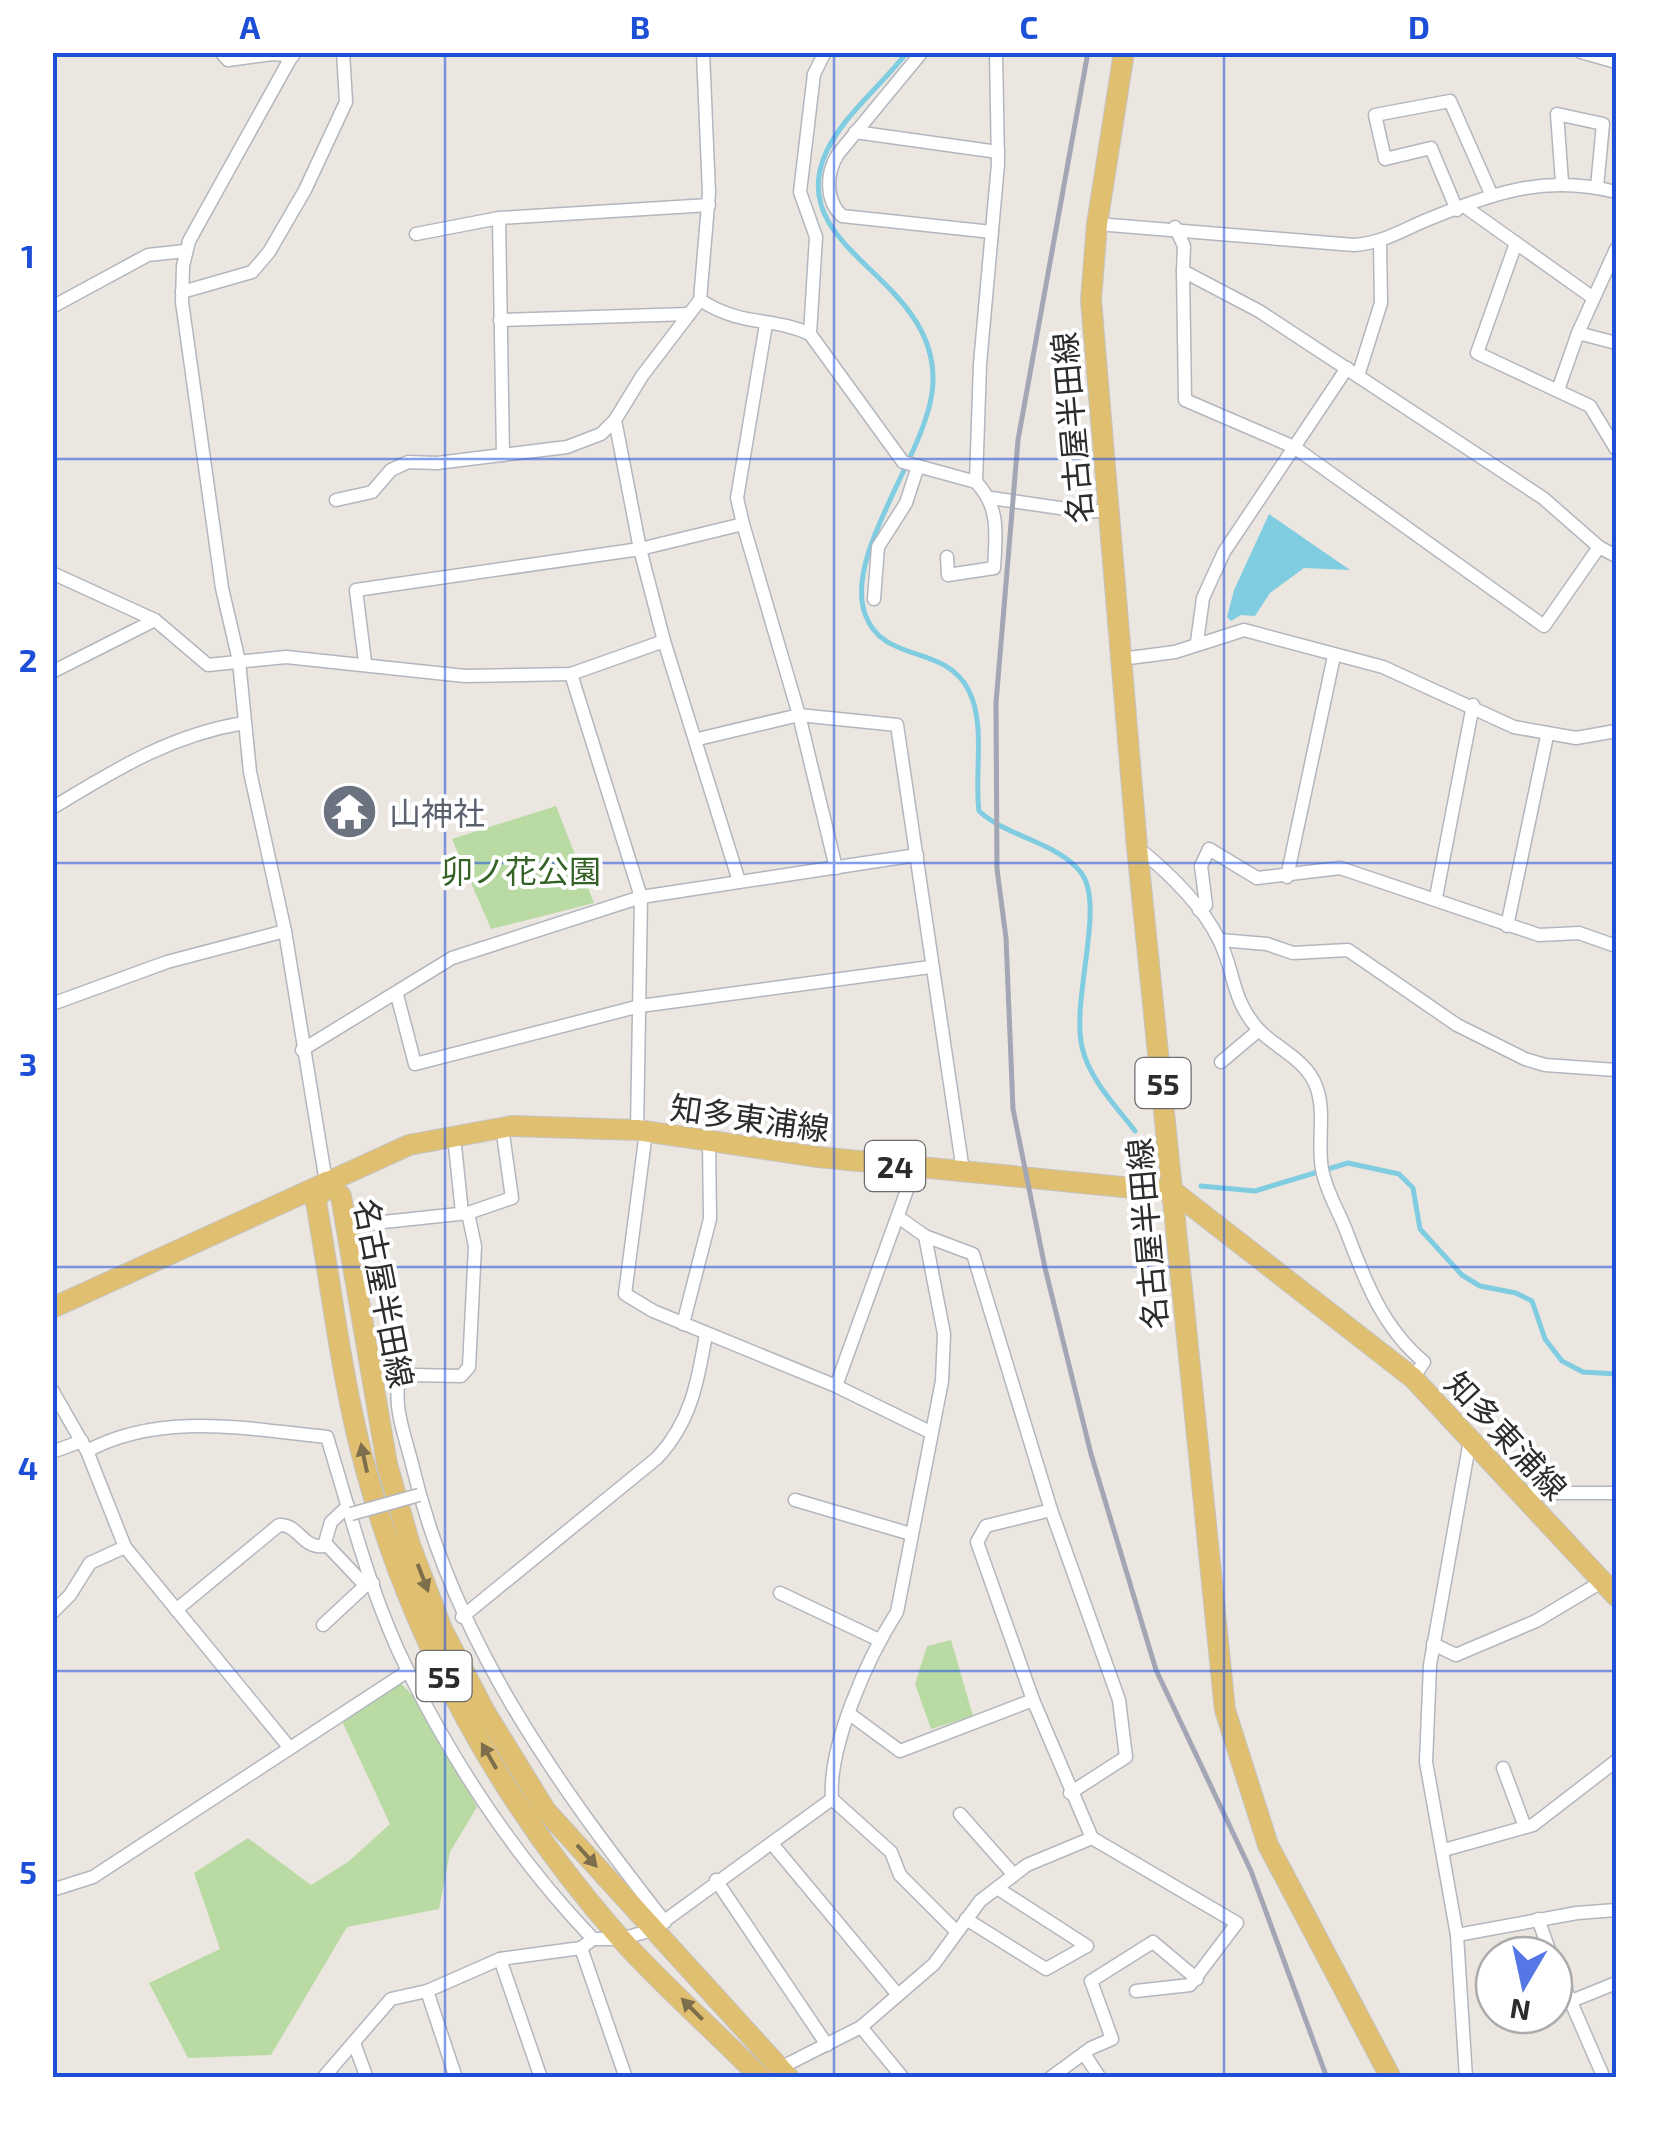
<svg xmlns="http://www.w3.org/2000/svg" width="1669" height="2130" viewBox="0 0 1669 2130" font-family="'Exo 2','Noto Sans JP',sans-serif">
<rect width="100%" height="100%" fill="#ece6e0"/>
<g fill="#b9dba3">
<path d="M556,806L594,903L491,929L452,839Z"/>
<path d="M951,1640L973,1716L931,1729L915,1684L927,1646Z"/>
<path d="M398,1681L421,1703L477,1807L450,1852L439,1909L347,1927L271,2055L188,2058L149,1983L220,1949L194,1873L248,1838L311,1885L348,1862L390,1824L340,1717Z"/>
</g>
<path fill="#80cce1" d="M1269,514L1350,570L1304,568L1270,593L1255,616L1241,615L1231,621L1227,617L1234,590Z"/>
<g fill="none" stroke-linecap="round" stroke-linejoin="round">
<g stroke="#80cce1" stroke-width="5">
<path d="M907,52C882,86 837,120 823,160C789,255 947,280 932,393C923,458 844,555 865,614C883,665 946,643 969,691C986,726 974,773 979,811C1008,838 1059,842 1082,874C1105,907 1071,1000 1082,1047C1089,1079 1116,1106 1135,1131"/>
<path d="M1201,1186L1255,1191L1348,1163L1399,1174L1413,1188L1420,1229L1462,1275L1480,1286L1516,1293L1532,1301L1545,1339L1562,1361L1583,1372L1616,1374"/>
</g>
<defs>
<g id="minor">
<path d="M221,52L228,60L273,54L293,56"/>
<path d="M294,52L189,241L183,266L182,302L222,588L239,661L250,772L285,931L326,1182"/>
<path d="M703,52L709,193L700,300L642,376L615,420L640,549L664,641L739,881"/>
<path d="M922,52L838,154C826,173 825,200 842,216L992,232"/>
<path d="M1581,52L1616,62"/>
<path d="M855,132L998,152"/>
<path d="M1562,182L1557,114L1603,124L1597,187"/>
<path d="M1464,206L1516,243L1477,353L1590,406L1616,449"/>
<path d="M1457,210L1431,148L1385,159L1375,115L1450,101L1492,196"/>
<path d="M499,218L503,455"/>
<path d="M1097,224L1354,245C1385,243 1405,228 1434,217C1498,191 1548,175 1616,192"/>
<path d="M1175,227L1184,246L1183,271L1259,311L1543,498L1599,547L1616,556"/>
<path d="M416,234L499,218L709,205"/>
<path d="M1516,243L1592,297"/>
<path d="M1616,249L1578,333L1616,343"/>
<path d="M1183,271L1185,400L1294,447L1544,626L1599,547"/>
<path d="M182,292L252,272L269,252L305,190L346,102L343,52"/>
<path d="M700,300C744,328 771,316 810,334L903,462L976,482L980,364L998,164L996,52"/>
<path d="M52,307L148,255L185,251"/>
<path d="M500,320L689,314"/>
<path d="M810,334L816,237L800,192L814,74L825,52"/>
<path d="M1358,376L1381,303L1380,243"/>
<path d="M1558,390L1578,333"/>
<path d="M991,498L1087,512L1108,510"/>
<path d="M336,500L372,492L391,470L408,462L437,463L567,447L601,434L615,420"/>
<path d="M743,524L737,498L766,324"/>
<path d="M947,557L948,575L994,568C996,534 1000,507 976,482"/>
<path d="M52,573L155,620L208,665L286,657L465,676L571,674L664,641"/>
<path d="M874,599L878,547L906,503L918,466"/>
<path d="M1197,642L1203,598L1224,552L1347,368"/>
<path d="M1121,659L1175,652L1244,630L1383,667L1514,727L1576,738L1616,731"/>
<path d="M365,662L356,590L640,549L743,524L799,715L836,868"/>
<path d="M52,672L155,620"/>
<path d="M571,674L641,897L637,1130"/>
<path d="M698,739L799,715L897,725L963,1171"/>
<path d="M52,808C115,770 170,735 244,723"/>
<path d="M1137,847C1168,872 1200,902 1218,938C1235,969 1230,997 1257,1028C1274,1047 1306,1059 1316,1086C1326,1111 1317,1142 1322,1169C1326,1192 1339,1211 1347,1233C1365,1281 1383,1328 1424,1362L1413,1378"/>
<path d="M1287,877L1334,656"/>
<path d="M1436,897L1473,705"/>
<path d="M1199,910L1206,905L1201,866L1209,849L1257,878L1340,868L1539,935L1579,933L1616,946"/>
<path d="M1507,926L1547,736"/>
<path d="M1220,940L1267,944L1293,953L1348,950L1457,1025L1525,1059L1545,1065L1616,1070"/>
<path d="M397,995L415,1064L640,1006L930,967"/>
<path d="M52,1004L167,962L285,931"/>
<path d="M302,1050L452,958L641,897L917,855"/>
<path d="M1221,1062L1259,1030"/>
<path d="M502,1127L512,1198L468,1213L475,1246L469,1367L461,1376L413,1375L399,1382C393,1407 406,1439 412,1464C453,1639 555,1782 665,1922"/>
<path d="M646,1132L625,1294L653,1311L836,1386L915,1168"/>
<path d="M454,1136L462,1213"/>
<path d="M901,1219L925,1236L973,1254L1051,1510L1119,1700L1126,1757L1070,1793"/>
<path d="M346,1226L468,1213"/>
<path d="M683,1324L710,1219L709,1141"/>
<path d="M836,1386L930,1432"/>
<path d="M52,1390L87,1451L125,1547L289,1747"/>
<path d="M87,1451C161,1411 248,1429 327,1437C351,1515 371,1597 407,1669C456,1768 517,1859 593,1939"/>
<path d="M52,1452L82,1441"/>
<path d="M1526,1498L1544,1493H1616"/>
<path d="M795,1500L911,1534"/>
<path d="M326,1544L360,1580L373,1583"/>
<path d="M780,1593L879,1640"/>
<path d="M176,1610L279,1525C299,1524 302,1549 324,1546L331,1522L348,1506"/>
<path d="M52,1613L70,1595L90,1563L125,1547"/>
<path d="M462,1617L657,1458C691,1422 698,1381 706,1334"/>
<path d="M323,1625L367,1584"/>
<path d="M1433,1644L1456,1655L1536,1621L1603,1581"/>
<path d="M851,1715L900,1751L1033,1700"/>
<path d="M1503,1768L1525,1827"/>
<path d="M832,1799L891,1852L900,1875L956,1931"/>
<path d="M960,1814L1014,1875"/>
<path d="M1092,1838L1237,1923L1190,1985L1136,1991"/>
<path d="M773,1845L898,1995"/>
<path d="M1444,1850L1533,1825L1616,1761"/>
<path d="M716,1880L827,2045"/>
<path d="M52,1890L93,1877L408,1671"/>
<path d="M966,1919L1046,1969L1087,1946L997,1888"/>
<path d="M1538,1919L1551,1955"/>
<path d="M1457,1935L1577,1913L1616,1910"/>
<path d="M581,1948L626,2078"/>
<path d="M500,1959L541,2078"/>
<path d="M1554,1963L1604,2078"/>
<path d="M427,1991L456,2078"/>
<path d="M1569,2002L1616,1983"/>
<path d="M861,2027L903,2078"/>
<path d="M354,2043L367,2078"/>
<path d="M1085,2055L1100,2078"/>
<path d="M776,2070L861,2027L934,1964L980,1901L1027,1865L1092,1838L1033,1700L977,1542L986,1526L1051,1510"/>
<path d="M323,2078L391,1999L427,1991L500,1959L581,1948L593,1939H621L652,1930L832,1799C828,1746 868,1657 897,1612L942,1381L944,1334L925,1236"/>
<path d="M1050,2078L1091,2048L1112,2039L1091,1981L1153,1942L1197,1979"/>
<path d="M1466,2078L1457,1935L1426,1762L1430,1665L1469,1446L1474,1442"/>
</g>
<g id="primary">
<path d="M1124,52L1097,224L1091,300L1137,847L1225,1710L1268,1845L1391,2078"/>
<path d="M52,1308L409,1145L512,1126L637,1130L818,1157L1174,1192L1413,1378L1616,1596"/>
<path d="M761,2078C715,2031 664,1987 621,1939C502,1805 413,1643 366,1470C342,1384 332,1290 316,1202L326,1182L341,1196L387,1464L410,1545L442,1629L485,1712L546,1811L789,2078"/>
</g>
</defs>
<use href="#minor" stroke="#b3b6be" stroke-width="15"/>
<use href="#primary" stroke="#c4c4c4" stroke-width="22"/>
<use href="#minor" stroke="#fff" stroke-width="12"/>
<use href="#primary" stroke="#e0c070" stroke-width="20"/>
<path stroke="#a3a6b4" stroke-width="5" d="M1088,52L1018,440L996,703L997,869L1006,938L1013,1109L1045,1268L1091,1454L1156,1670L1251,1871L1327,2078"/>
<defs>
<path id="minor-bridge" d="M351,1514L419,1495"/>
</defs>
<use href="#minor-bridge" stroke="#b3b6be" stroke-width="15" stroke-linecap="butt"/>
<use href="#minor-bridge" stroke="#fff" stroke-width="12"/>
</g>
<defs><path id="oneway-solid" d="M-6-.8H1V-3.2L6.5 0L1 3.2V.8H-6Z" transform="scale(2.5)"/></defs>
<g fill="#7d6f4b">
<use href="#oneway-solid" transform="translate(364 1458) rotate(-102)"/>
<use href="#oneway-solid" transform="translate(423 1578) rotate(69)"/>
<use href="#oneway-solid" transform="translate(489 1756) rotate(-120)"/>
<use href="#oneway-solid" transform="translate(587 1856) rotate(48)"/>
<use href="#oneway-solid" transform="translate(692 2009) rotate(-135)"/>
</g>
<path fill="none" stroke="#1d4ed8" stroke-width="2.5" stroke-opacity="0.55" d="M445,52V2078M834,52V2078M1224,52V2078M52,459H1616M52,863H1616M52,1267H1616M52,1671H1616"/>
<defs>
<symbol id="temple-disc" viewBox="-11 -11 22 22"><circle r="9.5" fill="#6b7280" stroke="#fff"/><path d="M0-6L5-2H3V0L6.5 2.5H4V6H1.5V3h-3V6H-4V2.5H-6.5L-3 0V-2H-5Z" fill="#fff"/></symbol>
</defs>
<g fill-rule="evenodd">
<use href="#temple-disc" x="318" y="780" width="63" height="63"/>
</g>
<g text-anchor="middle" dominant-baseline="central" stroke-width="8" stroke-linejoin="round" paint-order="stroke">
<g fill="#fff" stroke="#6b6b6b" stroke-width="2.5">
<rect x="1135.5" y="1058" width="55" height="50" rx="8"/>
<rect x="865" y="1141" width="60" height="50" rx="8"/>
<rect x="416.5" y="1651" width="55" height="50" rx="8"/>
</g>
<g font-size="30" font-weight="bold" fill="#2c2c2c">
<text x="1163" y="1083">55</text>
<text x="895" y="1166">24</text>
<text x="444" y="1676">55</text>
</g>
<g font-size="32" fill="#2c2c2c" stroke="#fff">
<text transform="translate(1071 428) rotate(-95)">名古屋半田線</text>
<text transform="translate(750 1117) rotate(8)">知多東浦線</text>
<text transform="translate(1146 1234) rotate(-95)">名古屋半田線</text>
<text transform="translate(385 1293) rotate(79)">名古屋半田線</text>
<text transform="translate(1507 1435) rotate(47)">知多東浦線</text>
</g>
<g font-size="32" fill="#5b616d" stroke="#fff" text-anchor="start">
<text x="389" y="812">山神社</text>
</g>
<g font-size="32" fill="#346124" stroke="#fff">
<text x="521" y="870">卯ノ花公園</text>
</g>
</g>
<rect width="1669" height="2130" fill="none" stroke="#ffffff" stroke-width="110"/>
<g transform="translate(1524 1985) rotate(189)"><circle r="48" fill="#ffffff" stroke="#ababab" stroke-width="2.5"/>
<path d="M0-8L18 38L0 25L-18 38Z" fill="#5477e5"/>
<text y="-15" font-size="28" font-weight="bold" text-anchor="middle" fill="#2c2c2c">N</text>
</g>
<rect x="55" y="55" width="1559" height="2020" fill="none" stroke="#1d4ed8" stroke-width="4"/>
<g font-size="32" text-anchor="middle" font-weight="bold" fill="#1d4ed8">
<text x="250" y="39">A</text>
<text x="640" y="39">B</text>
<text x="1029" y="39">C</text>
<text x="1419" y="39">D</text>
<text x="28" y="268">1</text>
<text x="28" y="672">2</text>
<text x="28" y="1076">3</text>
<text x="28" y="1480">4</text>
<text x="28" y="1884">5</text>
</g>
</svg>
